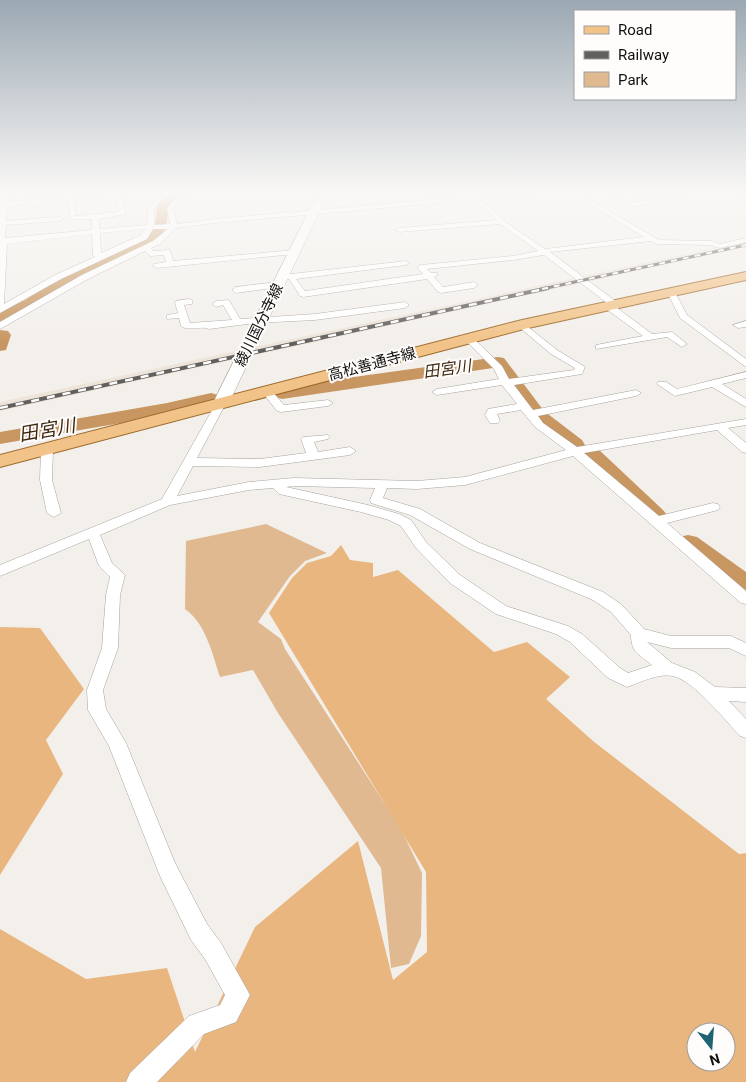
<svg xmlns="http://www.w3.org/2000/svg" width="746" height="1082" viewBox="0 0 746 1082" font-family="Roboto,'Noto Sans JP',sans-serif">
<rect width="100%" height="100%" fill="#f3f0ec"/>
<path fill="#ede4da" d="M746,241V247L0,411V402Z"/>
<path fill="#e0b991" d="M266,524L327,553L305,561L290,576L258,622L281,639L285,649L401,829L422,873L421,936L409,964L391,968L381,868L278,713L253,670L220,677C212,653 206,624 185,609L186,541Z"/>
<g fill="#e9b67f" fill-rule="evenodd">
<path d="M341,545L350,560L373,563V577L398,570L494,652L527,642L570,677L546,699L593,741L739,854L746,853V1082H0V929L86,979L167,968L195,1052L255,927L358,841L393,980L427,952L426,872L269,613L292,578L307,563L331,556ZM696,1032H726V1062H696Z"/>
<path d="M0,627L40,628L84,689L46,740L63,774L0,875Z"/>
</g>
<g fill="none" stroke-linecap="round" stroke-linejoin="round">
<g fill="#c89660" fill-rule="evenodd">
<path d="M173,193H187L169,206L166,228L158,240L68,285L37,306L0,322V311L25,300L58,279L148,234L155,225L157,204Z"/>
<path d="M0,330L8,331L11,335L6,350L0,351Z"/>
<path d="M498,357L504,358L544,411L582,440L585,445L583,448L589,447L597,448L663,510L667,515L663,520L655,523L647,520L581,458L578,453L580,450C569,453 565,447 556,441C527,420 511,398 493,368L282,399L275,397L272,393L275,389L282,387Z"/>
<path d="M211,393L218,395L221,399L218,403L167,415L0,444V432L167,403Z"/>
<path d="M688,535L697,537L746,572V595L737,593L679,549L675,543L679,537Z"/>
</g>
<defs>
<g id="minor">
<path d="M2,193H8V202L121,193L126,214L99,219V229L147,225L148,207L157,200L160,202L154,208V225L170,224L167,209C173,200 182,192 193,193L176,204L173,209L177,224L215,219L474,196L537,193L534,195L480,200L498,214L507,223L545,249L644,237L572,193H579L659,240L711,241L720,244L746,238V242L720,248L710,245L657,244L651,241L550,252L618,303L619,305L616,307L652,334L672,332L687,344L682,347L667,337L596,349V345L643,336L605,308L604,306L607,303L544,255L513,260L427,269L431,273H437L438,275L434,277L443,287L474,282L478,285L474,288L441,293L438,292L427,279L303,297L300,296L289,279L278,277L282,275L406,261L410,263L406,265L296,279L305,291L423,274L417,267L421,265L513,256L538,251L500,224L399,232L395,230L399,228L497,220L473,200L215,223L176,228L159,245L151,248L153,251L170,250L173,261L294,250L298,252L294,254L157,268L153,266L154,264L166,262L164,255L150,256L145,251L88,279L0,329V322L82,275L153,241L168,229H153L147,239L61,279L0,313V203ZM115,195L119,212L75,216V200ZM69,200L70,219H92V230L5,238L6,225L60,221L64,219L60,217L6,221L7,206ZM145,229L141,235L101,253L100,233ZM92,234L93,255L95,257L55,275L4,304L7,244Z"/>
<path d="M608,193H615L622,196L671,193L681,199L633,206ZM666,195L671,198L634,202L629,199Z"/>
<path d="M731,193H738L746,196V201Z"/>
<path d="M278,282L281,283V287L236,293L232,290L236,287Z"/>
<path d="M671,289L675,292L687,315L746,359V367L680,318L667,292Z"/>
<path d="M189,299L192,300V304L184,305L190,323L232,320L223,305L216,307L212,304L216,301L229,300L240,319L315,314L405,302L409,305L405,308L315,320L255,323L209,329C201,325 189,332 181,326L179,318L167,319V315L178,313L175,303L176,301Z"/>
<path d="M746,321V327L738,328L733,325Z"/>
<path d="M522,322L557,350L585,367L582,374L514,385L533,410L636,390L641,393L636,396L538,416L543,423L577,447L746,419V425L728,428L746,443V453L742,452L717,430L584,453L659,516L713,503L718,504L720,507L718,510L667,523L746,591V604L741,603L573,456L465,485L417,489L387,488L383,498L420,509L480,543L603,592L621,604L644,629L671,636H731L746,643V656L729,648H671L647,642L672,663L695,672L715,687L746,688V702L729,701L746,719V738L740,736C726,721 693,680 673,676C658,673 641,682 627,687L608,678L570,642L556,634L496,614L450,583L416,548L401,526L389,520L361,512L279,494L273,488L249,490L170,505L100,535L112,563L125,575L120,595L118,648L103,690L106,709L126,743L175,863L207,924L221,943L250,995L236,1022L204,1034L157,1082H126L130,1073L189,1016L220,1005L225,995L205,959L191,940L160,876L109,746L88,710L87,690L102,648L106,595L110,577L99,566L89,539L0,576V565L162,499L216,403L221,400L226,403L197,458L260,459L306,453L301,439L303,437L328,435L330,437L328,439L314,442L318,452L350,447L356,451L350,455L260,467L193,466L177,496L249,482L294,478L417,481L465,477L566,450L535,427L521,410L497,414L500,421L498,423H490L485,415L488,409L517,404L502,385L437,395L432,392L437,389L499,379L494,369L465,340V336H471L502,366L509,379L574,370L575,368L551,354L519,327L517,325ZM294,486L375,488L370,500L371,503L410,515L470,549L593,600L611,612L631,635C631,653 640,655 652,665L628,673L620,668L582,634L568,626L506,606L460,575L426,542L411,520L399,514L368,505L286,487Z"/>
<path d="M746,372V378L722,384L746,399V407L712,387L675,396L657,384L658,382H666L677,389Z"/>
<path d="M267,389L271,390L284,405L328,400L333,403L328,406L281,412L277,411L262,392Z"/>
<path d="M47,445L53,449L52,480L61,513L54,517L47,513L40,480L41,449Z"/>
</g>
<path id="secondary" d="M318,193H328L229,403L227,406H215L213,403Z"/>
<path id="primary" d="M746,272V280L524,329L0,467V455L522,320Z"/>
</defs>
<use href="#minor" stroke="#a7a3a0" stroke-width="1"/>
<use href="#secondary" stroke="#a7a3a0" stroke-width="1"/>
<use href="#primary" stroke="#9e6a2b" stroke-width="2"/>
<use href="#minor" fill="#fff" fill-rule="evenodd"/>
<use href="#secondary" fill="#fff" fill-rule="evenodd"/>
<use href="#primary" fill="#f2c389" fill-rule="evenodd"/>
<defs>
<path id="rail-far1" d="M542,289L746,245"/>
<path id="rail" d="M0,408L548,288"/>
</defs>
<use href="#rail-far1" stroke="#62605d" stroke-width="3"/>
<use href="#rail" stroke="#62605d" stroke-width="4"/>
<use href="#rail-far1" stroke="#fffdfc" stroke-width="2" stroke-dasharray="6" stroke-linecap="butt"/>
<use href="#rail" stroke="#fffdfc" stroke-width="2.5" stroke-dasharray="8" stroke-linecap="butt"/>
</g>
<linearGradient id="sky" x2="0" y2="1"><stop stop-color="#9ba8b2"/><stop offset="0.56" stop-color="#faf8f6"/><stop offset="1" stop-color="#faf8f6" stop-opacity="0"/></linearGradient>
<rect width="746" height="344" fill="url(#sky)"/>
<g text-anchor="middle" dominant-baseline="central" stroke-width="4" stroke-linejoin="round" paint-order="stroke">
<g font-size="15" fill="#12100f" stroke="#fffdfc">
<text transform="translate(259 325) rotate(-64)">綾川国分寺線</text>
<text transform="translate(372 364) rotate(-15)">高松善通寺線</text>
</g>
<g font-size="16" font-style="italic" fill="#3c260e" stroke="#fffdfc">
<text transform="translate(447 369) rotate(-8)">田宮川</text>
</g>
<g font-size="19" font-style="italic" fill="#3c260e" stroke="#fffdfc">
<text transform="translate(47 430) rotate(-10)">田宮川</text>
</g>
</g>
<rect x="574" y="10" width="162" height="90" fill="#fffdfc" stroke="#a09e9d"/>
<rect x="584" y="26" width="25" height="8" fill="#f2c389" stroke="#a09e9d"/>
<text x="618" y="35" font-size="15" fill="#12100f">Road</text>
<rect x="584" y="51" width="25" height="8" fill="#62605d" stroke="#a09e9d"/>
<text x="618" y="60" font-size="15" fill="#12100f">Railway</text>
<rect x="584" y="72" width="25" height="15" fill="#e0b991" stroke="#a09e9d"/>
<text x="618" y="85" font-size="15" fill="#12100f">Park</text>
<g transform="translate(711 1047) rotate(163)"><circle r="24" fill="#fffdfc" stroke="#a09e9d"/>
<path d="M0-4L9 19L0 12L-9 19Z" fill="#1f6475"/>
<text y="-8" font-size="14" font-weight="bold" text-anchor="middle" fill="#12100f">N</text>
</g>
</svg>
